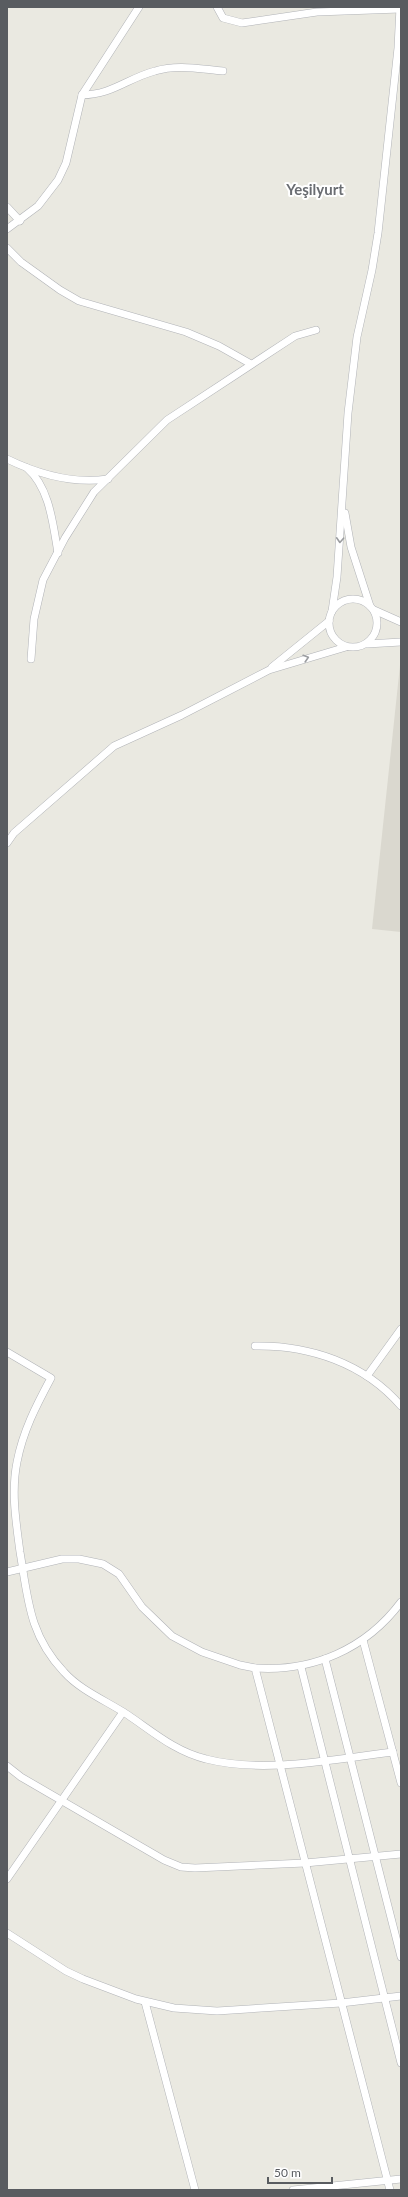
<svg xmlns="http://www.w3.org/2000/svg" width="408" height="2197" viewBox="0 0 408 2197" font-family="Lato,sans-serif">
<rect width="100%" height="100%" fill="#eae9e1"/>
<path fill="#dad8cf" d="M401,656V932L372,929Z"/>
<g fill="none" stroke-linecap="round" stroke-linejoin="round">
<defs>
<g id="minor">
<path d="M217,7L223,18L242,23L317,12L400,9"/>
<path d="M82,95C112,95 128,78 155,71C177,64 200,69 223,71"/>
<path d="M7,207L20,221"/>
<path d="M7,229L38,206L58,180L66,163L82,95L139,7"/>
<path d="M7,248L21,262L60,290L79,301L186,332L219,346L251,364"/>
<path d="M7,459C38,474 74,484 108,479"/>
<path d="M27,468C50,488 53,525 58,553"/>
<path d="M345,513L351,547L370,606"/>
<circle cx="353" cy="623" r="24"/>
<path d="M374,610L401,622"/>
<path d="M332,611L337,577L348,413L357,337L372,270L378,233L398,48L400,7"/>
<path d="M367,644L401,642"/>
<path d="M31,659L34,619L43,580L65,538L94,492L167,420L295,336L316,330"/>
<path d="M272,667L329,621"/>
<path d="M7,843L14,833L114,746L182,715L269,670L346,647"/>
<path d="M255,1346C309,1345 364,1363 401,1406"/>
<path d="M7,1352L51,1378C36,1406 23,1431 17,1462C11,1492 16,1522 20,1552C28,1599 29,1635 64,1672C81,1691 107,1701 128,1715C153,1732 176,1752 206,1759C264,1774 334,1759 393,1752"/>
<path d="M367,1376L401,1329"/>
<path d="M7,1572L62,1559H79L103,1564L119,1574L142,1607L172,1636L202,1652L240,1665L255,1668L390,2190"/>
<path d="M363,1640L401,1783"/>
<path d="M325,1659L401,1957"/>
<path d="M301,1667L401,2063"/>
<path d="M255,1668C313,1672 366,1649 401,1602"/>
<path d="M7,1766L21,1777L164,1860L181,1867L195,1868L305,1863L401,1854"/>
<path d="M7,1879L123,1712"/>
<path d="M7,1933L66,1971L83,1979L136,1999L174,2008L217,2011L341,2003L401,1996"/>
<path d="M145,2002L195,2190"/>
<path d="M293,2190L401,2179"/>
</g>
</defs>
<use href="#minor" stroke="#b1b3b7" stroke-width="8"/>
<use href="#minor" stroke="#fff" stroke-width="7"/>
</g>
<defs><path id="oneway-chevron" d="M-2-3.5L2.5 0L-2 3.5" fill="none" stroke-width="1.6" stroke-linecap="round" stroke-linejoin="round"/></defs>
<g stroke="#9b9da0">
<use href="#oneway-chevron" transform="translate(340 540) rotate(93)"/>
<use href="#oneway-chevron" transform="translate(306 658) rotate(-17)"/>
</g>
<g text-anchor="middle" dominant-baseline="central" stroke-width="4" stroke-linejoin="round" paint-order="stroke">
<g font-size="15" font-weight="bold" fill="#6a6d72" stroke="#fff">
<text x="315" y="189">Yeşilyurt</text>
</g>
</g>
<rect width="408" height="2197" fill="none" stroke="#595c60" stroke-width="16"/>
<path d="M268 2177v6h64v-6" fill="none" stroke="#595c60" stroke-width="2"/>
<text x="274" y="2177" font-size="12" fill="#595c60" stroke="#ffffff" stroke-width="3" paint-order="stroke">50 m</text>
</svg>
